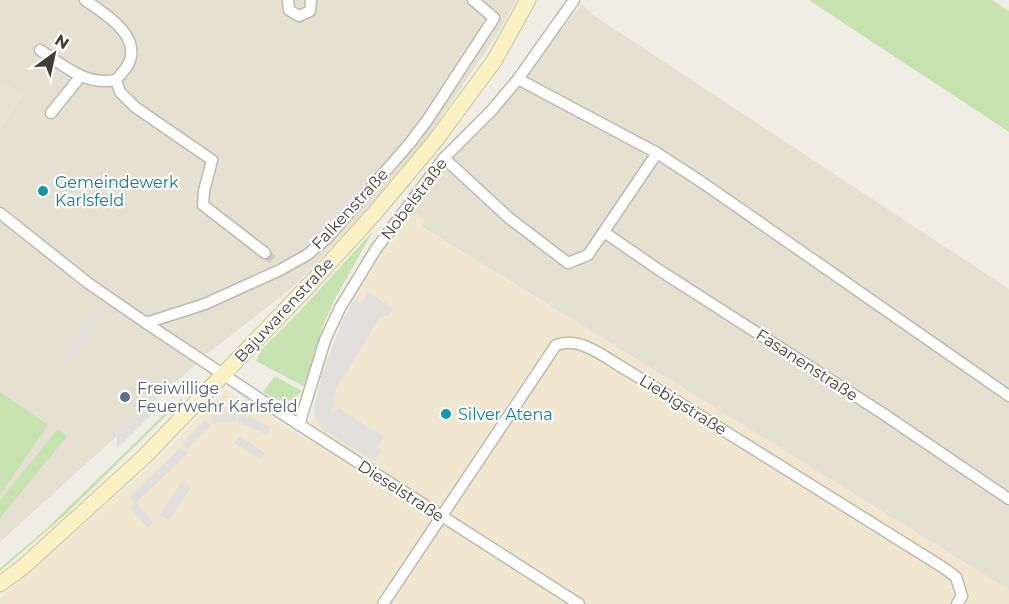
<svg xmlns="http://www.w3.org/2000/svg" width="1009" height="604" viewBox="0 0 1009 604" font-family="Montserrat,sans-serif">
<rect width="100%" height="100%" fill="#f0eee4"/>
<g fill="#e4e0d2">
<path d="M0,0H517L495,37L428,137L355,222L293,287L207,354L0,542Z"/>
<path d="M582,4L593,15L1009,289V590L421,226L410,210Z"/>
</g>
<path fill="#f1e7d0" d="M410,210L426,220L422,227L1009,590V604H0V598L160,457L226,390L303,437L314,415V407L322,374L342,322L366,279Z"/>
<path fill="#e9e4cf" d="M0,79L24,96L0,130Z"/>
<g fill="#c6e2af">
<path d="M809,0H992L1009,11V132Z"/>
<path d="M373,231L336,297L324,323L305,387L256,361L262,349L300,311Z"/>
<path d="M274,377L278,378L302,391C290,406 278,402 263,392Z"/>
<path d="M0,392L48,425L0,495Z"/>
<path d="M180,399H183L64,516L0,571V568L45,530Z"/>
<path d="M58,429L67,436L0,518V500Z"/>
</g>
<g fill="#e1e0dc">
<path d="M368,292L393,308L389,315L380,317L336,389L331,417L338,408L384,437L377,447L381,450L374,462L322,428L314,415V407L322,374L342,322L354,300L361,304Z"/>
<path d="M98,309L104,313L65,364L61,361Z"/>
<path d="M151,403V415L117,449V434Z"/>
<path d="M236,412L237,419L240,413L271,427L267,435L237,421L212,424L211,416Z"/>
<path d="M205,420L211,426L188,449L182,444Z"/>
<path d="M239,436L265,453L261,460L234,443Z"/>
<path d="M181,447L188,453L136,503L153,522L147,527L130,508L135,503L129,497Z"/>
<path d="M182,481L191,487L169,521L160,515Z"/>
</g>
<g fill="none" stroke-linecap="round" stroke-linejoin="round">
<path stroke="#cdcbc1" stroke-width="10" stroke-dasharray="10 5" stroke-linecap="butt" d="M265,253L274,261"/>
<defs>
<g id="minor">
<path d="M85,0C104,13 143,36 128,65C125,70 120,75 116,80L120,92L135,107L212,160L204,191L203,205L265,253"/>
<path d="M288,0L289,10L299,16L310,11L311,0"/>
<path d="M40,50C64,66 86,86 116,80"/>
<path d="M518,79L657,153L703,183L1009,396"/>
<path d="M51,113L80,77"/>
<path d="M444,158L509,218L568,263L588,255L657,153"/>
<path d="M0,213L88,283L146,323L281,413L579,604"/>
<path d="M604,232L659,270L882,413L1009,499"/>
<path d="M146,323L205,304L280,270L307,255L328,237L410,143L428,119L494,18L473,0"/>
<path d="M299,425L325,340L340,308L376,249L444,158L492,110L518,79L574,0"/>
<path d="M383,604L556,345C581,335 608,360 630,372L944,568L956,577L962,596L957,604"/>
</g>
<path id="secondary" d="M0,584L23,567L145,456L311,283L374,214L435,141L494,61L528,0"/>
</defs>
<use href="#minor" stroke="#beb9aa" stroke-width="13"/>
<use href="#secondary" stroke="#cdc496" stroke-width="17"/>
<use href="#minor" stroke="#fff" stroke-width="10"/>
<use href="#secondary" stroke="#faf2c4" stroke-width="15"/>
</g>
<g fill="#0f9aa8" stroke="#fff" stroke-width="2">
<circle cx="43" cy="191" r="6"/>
<circle cx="446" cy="414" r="6"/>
</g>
<circle fill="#5c6f8a" stroke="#fff" stroke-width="2" cx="125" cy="397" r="6"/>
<g text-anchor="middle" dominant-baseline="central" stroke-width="4.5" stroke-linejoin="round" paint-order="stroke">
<g font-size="16" fill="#0d838f" stroke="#fff" text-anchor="start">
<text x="55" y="182">Gemeindewerk<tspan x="55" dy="18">Karlsfeld</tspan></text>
<text x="458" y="414">Silver Atena</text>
</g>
<g font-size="16" fill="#423e34" stroke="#fff">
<text transform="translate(414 199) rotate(-53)">Nobelstraße</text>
<text transform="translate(350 209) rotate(-47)">Falkenstraße</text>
<text transform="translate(284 310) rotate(-47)">Bajuwarenstraße</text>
<text transform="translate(807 365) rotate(33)">Fasanenstraße</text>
<text transform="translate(683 405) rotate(32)">Liebigstraße</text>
<text transform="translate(401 491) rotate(33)">Dieselstraße</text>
</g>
<g font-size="16" fill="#4e5e75" stroke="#fff" text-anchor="start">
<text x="137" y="388">Freiwillige<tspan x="137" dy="18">Feuerwehr Karlsfeld</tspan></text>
</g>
</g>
<g transform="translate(54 54) rotate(33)" stroke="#ffffff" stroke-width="4.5" paint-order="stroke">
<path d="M0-4.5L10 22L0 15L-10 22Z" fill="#423e34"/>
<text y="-9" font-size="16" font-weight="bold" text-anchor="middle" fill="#423e34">N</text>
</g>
</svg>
